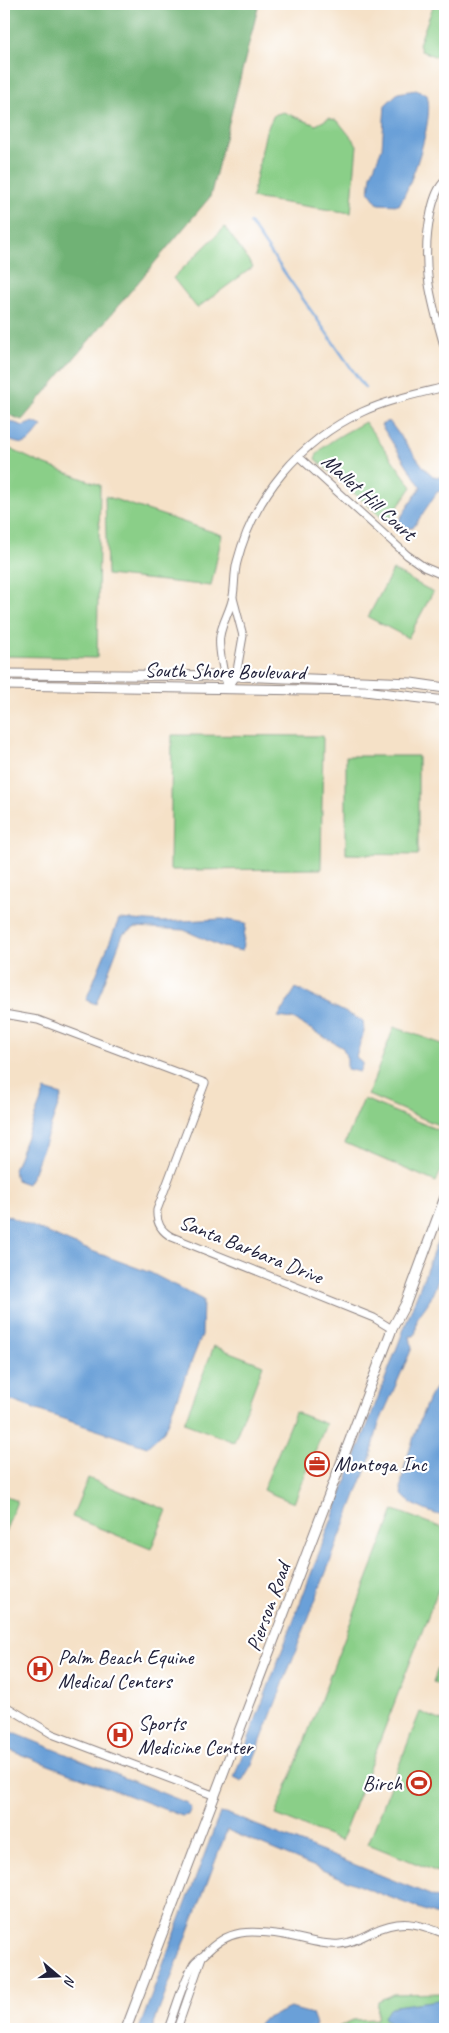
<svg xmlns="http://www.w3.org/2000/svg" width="449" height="2033" viewBox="0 0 449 2033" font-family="Caveat,sans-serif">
<rect width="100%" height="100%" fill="#fff"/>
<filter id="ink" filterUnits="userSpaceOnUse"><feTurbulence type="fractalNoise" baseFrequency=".02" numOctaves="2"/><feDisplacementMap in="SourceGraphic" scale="10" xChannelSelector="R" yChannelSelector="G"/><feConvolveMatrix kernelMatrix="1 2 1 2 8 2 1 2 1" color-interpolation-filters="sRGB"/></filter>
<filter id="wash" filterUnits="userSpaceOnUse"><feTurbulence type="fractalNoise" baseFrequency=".0096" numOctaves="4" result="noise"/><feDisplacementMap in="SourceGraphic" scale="20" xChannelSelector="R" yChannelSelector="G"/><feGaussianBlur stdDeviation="1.12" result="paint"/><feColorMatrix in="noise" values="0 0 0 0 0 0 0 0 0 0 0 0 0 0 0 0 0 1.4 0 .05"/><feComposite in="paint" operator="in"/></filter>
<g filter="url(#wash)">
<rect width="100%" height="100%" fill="#f5e1c7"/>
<g fill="#8acf88" stroke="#567862">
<path d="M434,4H445V60L421,51L419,44Z"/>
<path d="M283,112L316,125L329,118L338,121L357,145L351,213L252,198L266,131L274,115Z"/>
<path d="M225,227L253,267L197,308L173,278Z"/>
<path d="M365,422L412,487L387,522L315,459C318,445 353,429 365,422Z"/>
<path d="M4,446L38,462L100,485L97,658L4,656Z"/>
<path d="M105,496L222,535L211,586L107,575Z"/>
<path d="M393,570L433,592L408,638L368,617Z"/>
<path d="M172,735L323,736L321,869L170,870Z"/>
<path d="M346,756H418V855L346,854Z"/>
<path d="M394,1027L445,1045V1128L368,1095Z"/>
<path d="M364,1099L445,1133V1161L436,1182L345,1143Z"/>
<path d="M214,1346L263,1365L234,1442L184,1423Z"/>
<path d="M295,1412L326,1424L294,1503L263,1490Z"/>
<path d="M88,1478L167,1510L151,1549L72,1517Z"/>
<path d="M4,1495L17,1501L4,1535Z"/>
<path d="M394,1510L445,1529V1572L341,1841L276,1815Z"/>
<path d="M445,1649V1687L433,1682Z"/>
<path d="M420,1712L445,1722V1875L368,1844Z"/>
<path d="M445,1993V2029H334L353,2020L377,2019L378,2001L393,1994Z"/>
</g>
<path fill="#6fb274" stroke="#486a58" d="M4,4H259L210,197L22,420L4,413Z"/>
<g fill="#6ba0d8" stroke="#46618a">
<path d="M416,90L427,95C435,118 412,184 399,205L378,204L369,192L371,175L382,148L385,105L398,93Z"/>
<path d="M4,419L23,426L33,422L42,426C26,445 28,448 4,438Z"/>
<path d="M389,421L425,469L433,476L445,478V490L437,492L413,528H401L399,520L421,487L381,425Z"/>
<path d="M119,919L162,922L222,919L246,923L242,951L222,947L184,930L136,927L123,934L96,1004L86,1000Z"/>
<path d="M296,988L363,1021L364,1031L356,1057L363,1063L359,1072L347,1069V1059L343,1048L293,1019L278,1017Z"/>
<path d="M45,1090L62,1095L34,1172L27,1184L16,1180L14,1170Z"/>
<path d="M4,1214L73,1244L151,1273L203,1300L202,1335L164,1431L147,1447C99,1430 51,1416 4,1398Z"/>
<path d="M445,1221C445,1251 443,1274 429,1301C426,1307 421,1312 418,1317C415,1324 418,1330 414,1336H410L412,1348L378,1426L371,1456L252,1764L242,1781L234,1777Z"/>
<path d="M445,1376V1516C434,1515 407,1504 402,1494C396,1481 422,1413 429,1398C433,1390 439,1383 445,1376Z"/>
<path d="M4,1729L187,1803L191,1808L188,1815L182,1816L4,1748Z"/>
<path d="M220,1813L231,1815L445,1901V1918L365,1888L227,1830L152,2029H139Z"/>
<path d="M445,1999V2029H398L393,2028L384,2017L389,2009L395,2006Z"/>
<path d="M290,2008L312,2014L316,2025L313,2029H255L260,2021Z"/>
</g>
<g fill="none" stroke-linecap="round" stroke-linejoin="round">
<path stroke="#6ba0d8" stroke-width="2.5" d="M250,223L365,388"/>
</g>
</g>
<g filter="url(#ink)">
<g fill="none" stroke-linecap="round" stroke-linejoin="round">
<defs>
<g id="minor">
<path d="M445,181C437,188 433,202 431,212C420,263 431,301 445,349"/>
<path d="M298,456L407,555L424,567L445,576"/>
<path d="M228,688C224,678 218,646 220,636C222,622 231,610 233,596C235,585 234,573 237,562C254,496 300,441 362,412C388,400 417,394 445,387"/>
<path d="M228,688L236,676L243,636L233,598"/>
<path d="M4,1014L38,1020L205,1083L157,1210C156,1223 161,1231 172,1237L374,1318L392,1329"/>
<path d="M4,1705L52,1734L213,1795"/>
<path d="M168,2029C176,2008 182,1984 193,1965C195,1961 200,1958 204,1955C228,1928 251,1930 284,1935C302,1938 322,1946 340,1944C352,1943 362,1937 372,1932C401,1918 417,1923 445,1934"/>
<path d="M177,2029L202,1957"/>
</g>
<g id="tertiary">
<path d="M4,674L236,676L411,683L445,688"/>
<path d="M4,685L365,691L445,701"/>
<path d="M126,2029L392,1329L406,1303L445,1197"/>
</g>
</defs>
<use href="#minor" stroke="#8c8281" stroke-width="9"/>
<use href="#tertiary" stroke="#8c8281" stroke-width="11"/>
<use href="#minor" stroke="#fff" stroke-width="7"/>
<use href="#tertiary" stroke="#fff" stroke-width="9"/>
</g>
</g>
<defs>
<symbol id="office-ring" viewBox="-11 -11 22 22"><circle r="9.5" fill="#fff" stroke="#c8321e" stroke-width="1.5"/><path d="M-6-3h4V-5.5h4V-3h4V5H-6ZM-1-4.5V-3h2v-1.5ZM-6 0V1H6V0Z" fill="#c8321e"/></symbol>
<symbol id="hospital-ring" viewBox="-11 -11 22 22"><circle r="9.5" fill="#fff" stroke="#c8321e" stroke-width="1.5"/><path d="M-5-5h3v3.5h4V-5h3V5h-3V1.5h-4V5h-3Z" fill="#c8321e"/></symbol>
<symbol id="stadium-ring" viewBox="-11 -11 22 22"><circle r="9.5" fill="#fff" stroke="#c8321e" stroke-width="1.5"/><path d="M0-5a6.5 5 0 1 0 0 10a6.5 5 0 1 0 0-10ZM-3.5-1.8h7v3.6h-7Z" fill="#c8321e"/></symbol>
</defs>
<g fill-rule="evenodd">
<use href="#office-ring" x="303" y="1450" width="28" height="28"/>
<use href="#hospital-ring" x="26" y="1655" width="28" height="28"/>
<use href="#hospital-ring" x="106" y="1721" width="28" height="28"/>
<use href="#stadium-ring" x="405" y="1769" width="28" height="28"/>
</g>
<g text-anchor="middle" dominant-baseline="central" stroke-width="4.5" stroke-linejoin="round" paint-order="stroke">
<g font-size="21" fill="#22223b" stroke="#fff">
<text transform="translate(369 497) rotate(42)">Mallet Hill Court</text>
<text transform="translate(225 671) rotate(1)">South Shore Boulevard</text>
<text transform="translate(251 1249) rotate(22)">Santa Barbara Drive</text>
<text transform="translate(268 1607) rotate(-70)">Pierson Road</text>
</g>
<g font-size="21" fill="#22223b" stroke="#fff" text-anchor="start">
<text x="334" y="1464">Montoga Inc</text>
<text x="58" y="1657">Palm Beach Equine<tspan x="58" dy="24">Medical Centers</tspan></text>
<text x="138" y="1723">Sports<tspan x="138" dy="24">Medicine Center</tspan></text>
<text x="402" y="1783" text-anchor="end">Birch</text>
</g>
</g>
<rect width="449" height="2033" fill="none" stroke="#fff" stroke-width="20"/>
<g transform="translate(58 1976) rotate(109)" stroke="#ffffff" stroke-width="4" paint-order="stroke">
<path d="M0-4L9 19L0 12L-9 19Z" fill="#22223b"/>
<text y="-8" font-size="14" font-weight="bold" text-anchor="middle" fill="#22223b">N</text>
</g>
</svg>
